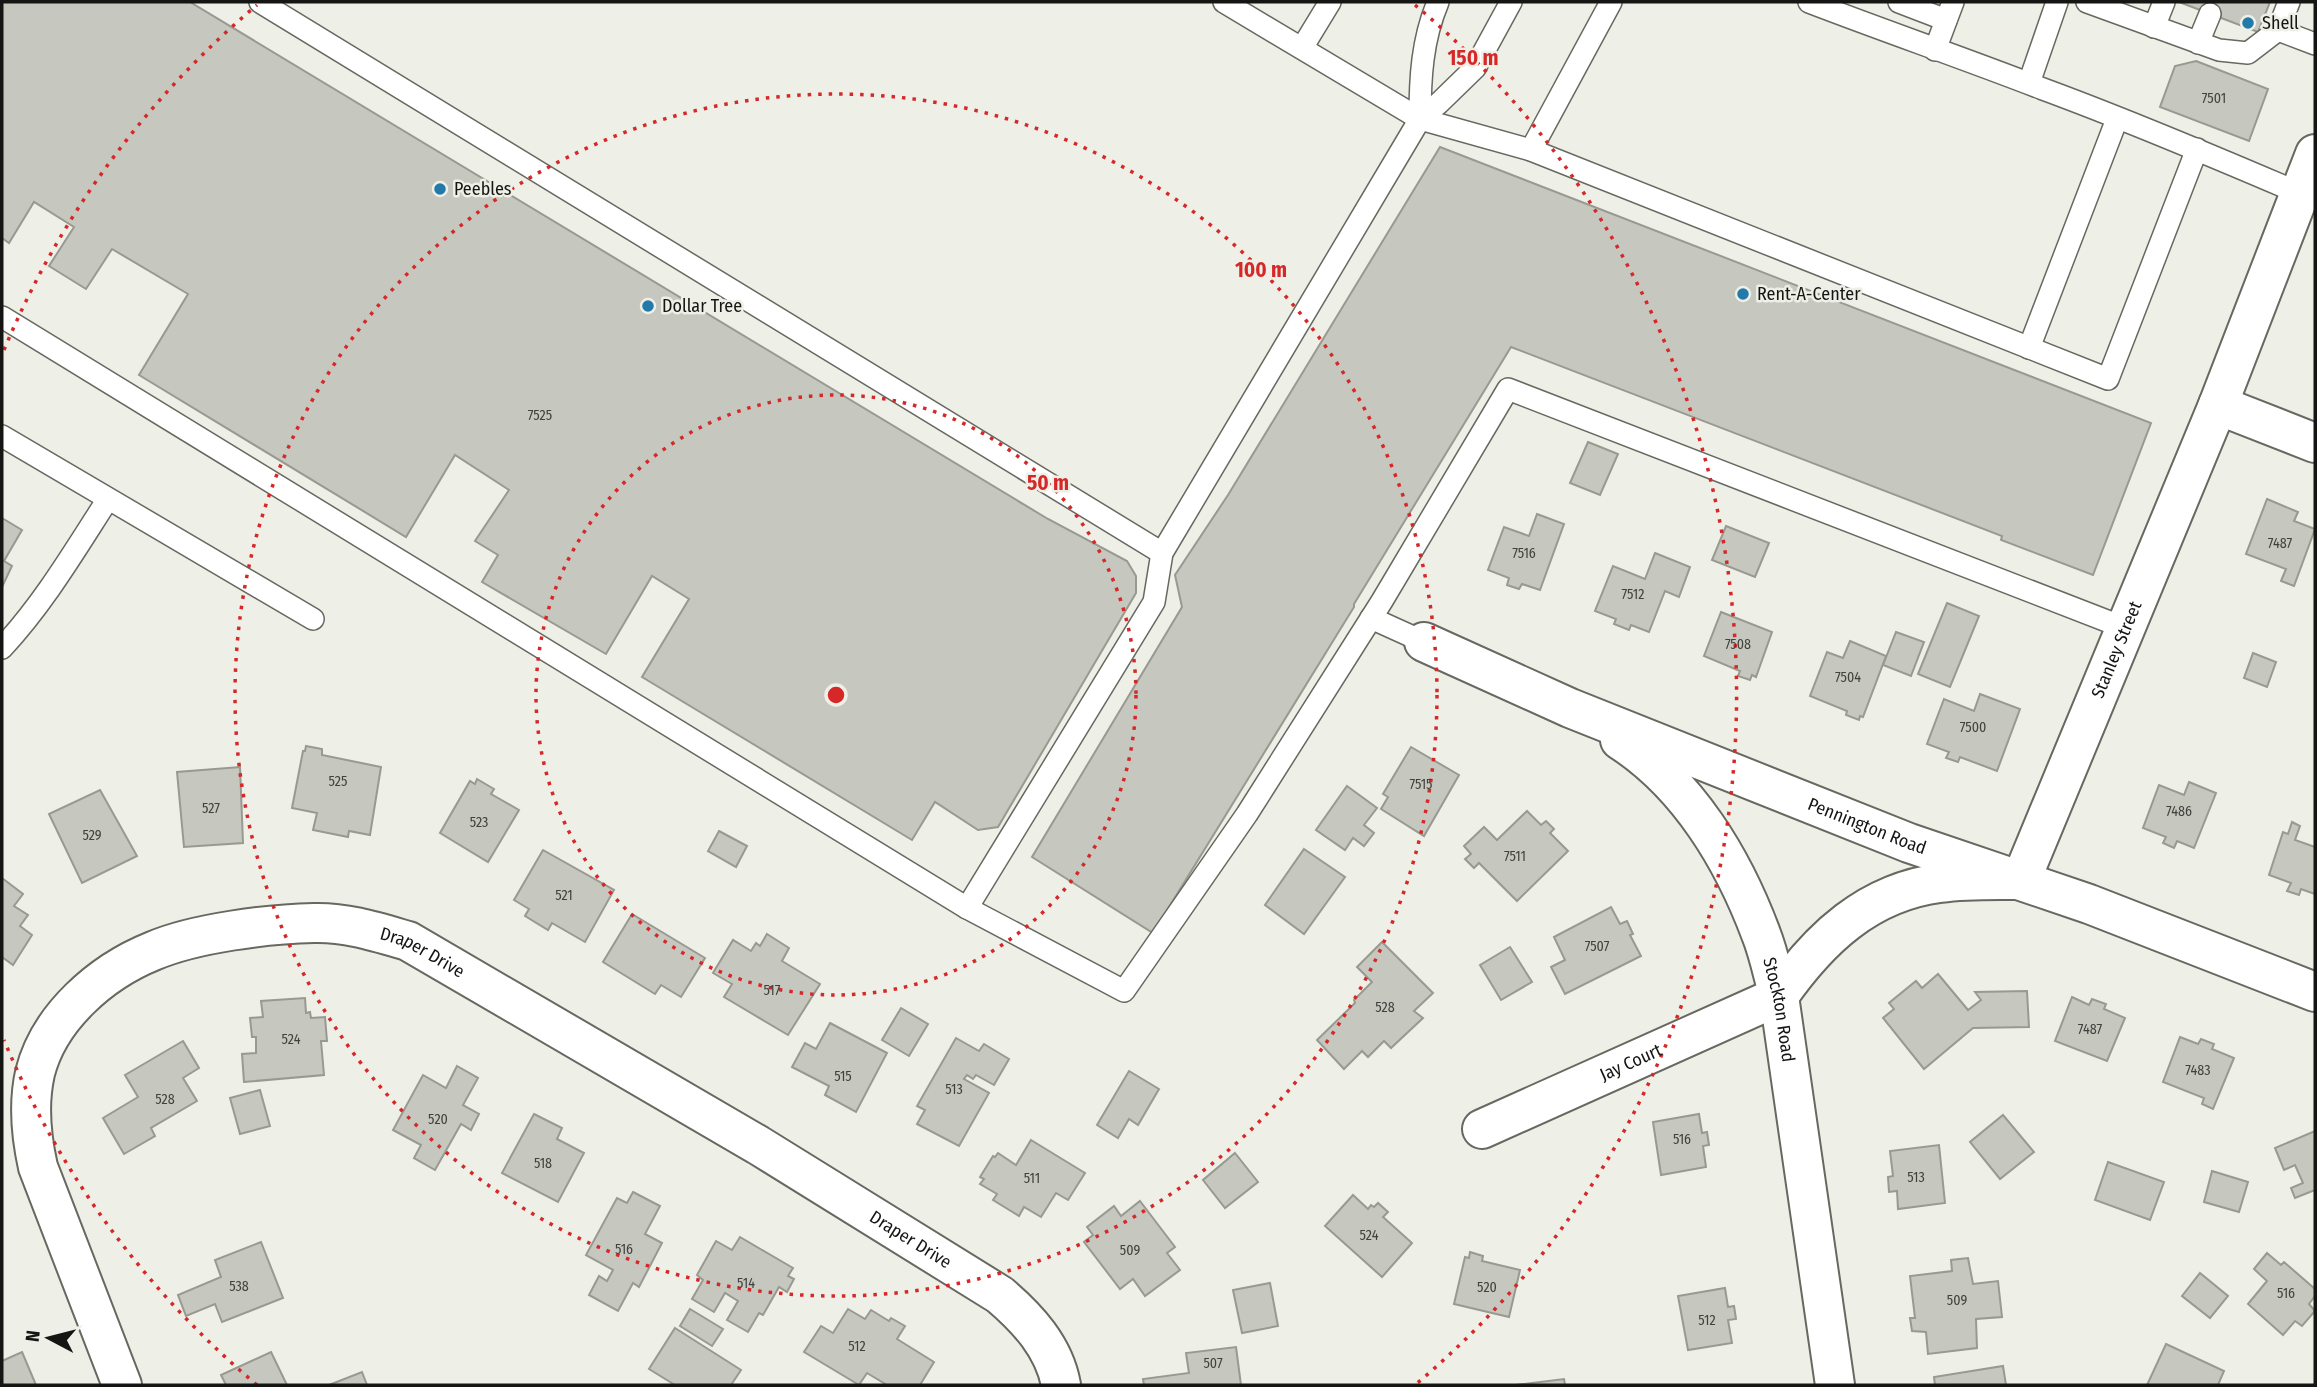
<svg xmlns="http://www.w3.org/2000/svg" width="2317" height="1387" viewBox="0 0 2317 1387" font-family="'Fira Sans Condensed',sans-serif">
<rect width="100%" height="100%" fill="#eeefe7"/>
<g fill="#c6c7bf" stroke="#989991" stroke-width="2">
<path d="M2,2H190L1048,519L1127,561L1136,576V593L998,827L978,830L935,802L912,840L642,677L689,599L652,576L606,654L482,582L498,555L475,541L509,490L455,455L406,537L139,375L188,294L112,249L86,289L49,266L74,227L34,202L9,243L2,238Z"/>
<path d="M2179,2H2270L2258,32Z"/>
<path d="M2196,61L2268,89L2249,141L2160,107L2175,66Z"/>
<path d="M1440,147L2151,423L2093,575L2001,540L2002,536L1511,347L1354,604V607L1153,933L1032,857L1182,607L1175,575L1228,495Z"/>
<path d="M1588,442L1618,454L1600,495L1570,483Z"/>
<path d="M2267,499L2298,512L2294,521L2315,529L2294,586L2281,581L2286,569L2246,554Z"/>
<path d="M1537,514L1564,524L1540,590L1522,584L1519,589L1507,585L1509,578L1488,570L1504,527L1529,536Z"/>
<path d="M2,518L22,530L4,561L12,566L2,587Z"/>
<path d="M1726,526L1769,543L1755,577L1712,560Z"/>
<path d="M1655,553L1690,567L1679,597L1665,591L1649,632L1631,625L1629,630L1614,624L1616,619L1595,611L1613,566L1645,579Z"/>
<path d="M1947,603L1979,616L1950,687L1918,674Z"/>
<path d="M1721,612L1772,632L1756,677L1752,675L1750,680L1738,676L1740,671L1704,656Z"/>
<path d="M1896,632L1924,642L1911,676L1883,665Z"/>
<path d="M1850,641L1886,656L1863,717L1860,716L1859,720L1846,715L1847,711L1810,696L1827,652L1843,658Z"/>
<path d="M2253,653L2276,662L2267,687L2244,678Z"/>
<path d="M1980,694L2020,709L1997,771L1960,757L1958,762L1946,758L1949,752L1927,744L1944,699L1974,711Z"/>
<path d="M306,746L322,749V755L381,767L370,835L349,831L348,837L313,830L317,813L292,808L303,751H305Z"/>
<path d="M1411,747L1459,775L1424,836L1381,809L1388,797L1383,794Z"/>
<path d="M240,767L243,843L184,847L177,772Z"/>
<path d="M477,779L494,789L491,794L519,810L488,862L440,833L470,781L475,784Z"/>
<path d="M2189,782L2216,793L2194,848L2177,841L2174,848L2163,843L2166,837L2143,828L2159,785L2184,795Z"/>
<path d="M1347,786L1377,808L1364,825L1374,833L1364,846L1353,838L1345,850L1316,830Z"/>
<path d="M100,790L137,856L82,883L49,814Z"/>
<path d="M1527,811L1541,825L1546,821L1554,829L1550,833L1568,851L1517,901L1479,863L1474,868L1465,859L1471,854L1464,846L1484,827L1497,840Z"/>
<path d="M2292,822L2300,826L2295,840L2315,847V894L2301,889L2299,895L2287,891L2291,883L2269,875L2283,832L2288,834Z"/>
<path d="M719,831L747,846L736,867L708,851Z"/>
<path d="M1304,849L1345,877L1304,934L1265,905Z"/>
<path d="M543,850L614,890L585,942L552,923L548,930L525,916L529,909L514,900Z"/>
<path d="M2,878L23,894L14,906L28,915L20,926L32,935L13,965L2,957Z"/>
<path d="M1611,907L1620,924L1627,921L1633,934L1630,935L1641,956L1565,994L1551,967L1565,960L1554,937Z"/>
<path d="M632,914L705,958L681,997L661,985L655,994L603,962Z"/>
<path d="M767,934L789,948L782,961L820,984L788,1035L724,997L732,984L713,973L733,940L751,951L756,943L760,946Z"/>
<path d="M1382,942L1433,993L1414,1011L1423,1018L1391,1048L1384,1041L1368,1057L1362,1051L1344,1069L1317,1040L1355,1003L1354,1000L1372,982L1357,967Z"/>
<path d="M1510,947L1532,982L1501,1000L1480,965Z"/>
<path d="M1938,974L1968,1010L1981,1000L1975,992L2027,991L2029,1027L1973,1028L1924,1069L1883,1018L1894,1009L1889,1003L1916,981L1922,988Z"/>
<path d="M2072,997L2089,1005L2092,999L2106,1004L2104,1009L2125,1018L2107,1061L2055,1041Z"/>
<path d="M305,998L306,1013L310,1012L311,1018L325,1017L327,1041H321L324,1075L244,1082L242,1054L256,1053V1037H252L250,1018L263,1017L261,1001Z"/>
<path d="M901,1008L928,1024L909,1056L882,1040Z"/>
<path d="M830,1023L887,1053L856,1112L825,1095L829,1086L792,1067L805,1043L816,1049Z"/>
<path d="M2180,1037L2198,1044L2201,1039L2214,1044L2212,1049L2234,1058L2213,1109L2202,1104L2204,1098L2163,1082Z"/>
<path d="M956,1038L979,1051L984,1044L1009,1059L994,1085L976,1075L973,1079L967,1075L964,1079L989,1093L959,1146L917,1124L925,1110L917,1106Z"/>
<path d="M183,1041L199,1068L183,1078L197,1101L151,1128L155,1136L124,1154L103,1118L138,1097L125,1075Z"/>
<path d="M457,1066L478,1078L463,1105L479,1114L471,1130L461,1124L435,1170L414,1158L421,1145L393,1130L423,1075L446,1088Z"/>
<path d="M1129,1071L1159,1089L1138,1125L1129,1119L1118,1138L1097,1125Z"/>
<path d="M260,1090L270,1126L240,1134L230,1098Z"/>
<path d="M534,1114L562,1128L557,1139L584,1153L558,1202L502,1173Z"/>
<path d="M1699,1114L1702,1133L1707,1132L1709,1145L1703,1146L1706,1167L1661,1175L1653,1122Z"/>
<path d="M2003,1115L2034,1152L2000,1179L1970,1142Z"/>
<path d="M2315,1131V1190L2295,1198L2291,1188L2303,1183L2295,1165L2284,1170L2275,1148Z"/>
<path d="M1031,1140L1085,1173L1068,1200L1056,1193L1041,1217L1024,1207L1019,1216L993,1200L997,1194L980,1184L984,1179L980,1177L993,1156L995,1157L998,1153L1016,1165Z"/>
<path d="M1939,1145L1945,1203L1898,1209L1897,1191L1889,1192L1888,1177L1893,1176L1890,1151Z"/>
<path d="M1235,1153L1258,1182L1225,1208L1203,1180Z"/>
<path d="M2108,1162L2164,1182L2150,1220L2095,1200Z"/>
<path d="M2212,1171L2248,1182L2239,1212L2204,1202Z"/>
<path d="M633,1192L660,1206L645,1234L662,1243L639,1287L633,1283L618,1311L589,1295L599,1276L607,1281L613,1270L586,1255L617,1198L627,1203Z"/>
<path d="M1353,1195L1368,1209L1371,1205L1374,1207L1378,1203L1388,1212L1383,1217L1412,1243L1382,1277L1325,1226Z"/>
<path d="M1140,1201L1175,1247L1167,1253L1180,1270L1145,1296L1133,1279L1120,1289L1084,1242L1093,1235L1087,1227L1114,1206L1121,1216Z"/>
<path d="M740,1237L793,1268L788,1276L794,1279L787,1292L779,1287L763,1315L759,1313L748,1332L727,1320L738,1301L725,1293L714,1312L692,1299L703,1280L697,1275L716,1241L732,1250Z"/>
<path d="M261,1242L283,1298L222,1322L215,1304L186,1316L178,1295L221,1277L215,1260Z"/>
<path d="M1470,1252L1483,1256L1482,1261L1520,1270L1509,1317L1454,1304L1465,1257L1469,1258Z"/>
<path d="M2267,1253L2281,1265L2284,1262L2315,1289V1296L2309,1304L2315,1311L2302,1326L2295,1321L2283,1335L2248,1304L2267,1281L2254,1269Z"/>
<path d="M1968,1258L1973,1284L1998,1281L2002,1317L1976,1319L1977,1348L1928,1354L1926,1332L1912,1331L1910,1318H1915L1910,1276L1952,1271L1951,1260Z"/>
<path d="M2200,1273L2228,1296L2210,1318L2182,1296Z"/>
<path d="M1270,1283L1278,1326L1242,1333L1233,1290Z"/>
<path d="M1725,1288L1728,1307L1734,1306L1736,1319L1728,1320L1732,1343L1688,1350L1678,1296Z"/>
<path d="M690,1309L723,1329L712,1346L680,1326Z"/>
<path d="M848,1309L865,1319L871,1310L889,1321L891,1318L905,1326L897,1339L934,1362L920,1385H887L867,1373L859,1385L804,1352L821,1326L833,1333Z"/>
<path d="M675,1328L741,1370L731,1385H675L649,1369Z"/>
<path d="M2166,1344L2224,1371L2218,1385H2147Z"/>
<path d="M1236,1347L1241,1385H1144L1143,1379L1189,1373L1186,1353Z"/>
<path d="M22,1352L36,1385H2V1361Z"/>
<path d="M271,1352L287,1385H226L221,1375Z"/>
<path d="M2003,1366L2006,1385H1935L1934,1377Z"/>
<path d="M362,1372L367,1385H329Z"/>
<path d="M1564,1379L1565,1385H1515Z"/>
</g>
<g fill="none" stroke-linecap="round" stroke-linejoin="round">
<defs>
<g id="lane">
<path d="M260,2L1162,553"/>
<path d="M1224,2L1420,119L1531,150L1611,2"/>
<path d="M1809,2C1887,32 1966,59 2043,89C2130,121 2215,157 2299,193"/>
<path d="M1899,2L1946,20"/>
<path d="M2087,2L2219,50L2248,53L2278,30"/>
<path d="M2289,2L2278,30L2315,44"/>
<path d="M2154,27L2164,2"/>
<path d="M2198,43L2210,14"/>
<path d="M1302,48L1330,2"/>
<path d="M1935,50L1953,2"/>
<path d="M2029,83L2057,2"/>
<path d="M1420,119C1420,78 1422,40 1438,2"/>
<path d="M1531,150L2108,379L2197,149"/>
<path d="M2,317L967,908L1124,991L1247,814L1382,601L1508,389L2125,628"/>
<path d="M2029,348L2117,119"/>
<path d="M2,436L313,619"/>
<path d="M1371,618L1424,642"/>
<path d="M2,648C44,603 75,550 108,499"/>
<path d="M967,908L1154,602L1162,553L1420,119L1439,103L1475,68L1511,2"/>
</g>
<g id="street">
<path d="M2218,405L2315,443"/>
<path id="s1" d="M1424,642L1570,708L1909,843L2089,904L2315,992"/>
<path id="s2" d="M1620,740C1688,784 1733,859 1761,934C1769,954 1773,976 1779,996L1835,1385"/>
<path id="s3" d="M1482,1129L1779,996C1819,939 1868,892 1940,883C1967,879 1994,880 2021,880L2218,405L2315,154"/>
<path id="s4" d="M122,1385L38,1167C31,1136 28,1104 35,1073C49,1017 101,972 153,951C195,933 268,924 314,923C346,922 377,932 408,941L758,1145L1000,1295C1028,1319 1054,1347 1061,1385"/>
</g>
</defs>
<use href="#lane" stroke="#676860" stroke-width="24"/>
<use href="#street" stroke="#676860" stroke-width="42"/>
<use href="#lane" stroke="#fff" stroke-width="21"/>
<use href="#street" stroke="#fff" stroke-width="38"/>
</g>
<g fill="none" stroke="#d62828" stroke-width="3.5" stroke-dasharray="3.5 7">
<circle cx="836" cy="695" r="300"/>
<circle cx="836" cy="695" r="601"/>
<path d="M257 1385A901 901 0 0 1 4 1040M4 350A901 901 0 0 1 257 5M1415 5A901 901 0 0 1 1415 1385"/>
</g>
<g fill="#2379a9" stroke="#eeefe7" stroke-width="2.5">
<circle cx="2248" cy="23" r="7"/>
<circle cx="440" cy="189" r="7"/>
<circle cx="1743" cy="294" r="7"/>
<circle cx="648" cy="306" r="7"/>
</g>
<g text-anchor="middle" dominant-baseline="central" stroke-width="5" stroke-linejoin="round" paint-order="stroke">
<g font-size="14" fill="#41423e">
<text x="2214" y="98">7501</text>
<text x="540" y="415">7525</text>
<text x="2280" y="543">7487</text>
<text x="1524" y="553">7516</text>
<text x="1633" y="594">7512</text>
<text x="1738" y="644">7508</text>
<text x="1848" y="677">7504</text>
<text x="1973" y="727">7500</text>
<text x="338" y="781">525</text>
<text x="1421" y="784">7515</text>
<text x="211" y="808">527</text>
<text x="2179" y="811">7486</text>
<text x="479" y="822">523</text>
<text x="92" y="835">529</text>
<text x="1515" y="856">7511</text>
<text x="564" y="895">521</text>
<text x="1597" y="946">7507</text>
<text x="772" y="990">517</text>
<text x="1385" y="1007">528</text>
<text x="2090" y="1029">7487</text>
<text x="291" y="1039">524</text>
<text x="2198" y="1070">7483</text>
<text x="843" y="1076">515</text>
<text x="954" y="1089">513</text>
<text x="165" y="1099">528</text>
<text x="438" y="1119">520</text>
<text x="1682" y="1139">516</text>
<text x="543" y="1163">518</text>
<text x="1916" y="1177">513</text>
<text x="1032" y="1178">511</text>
<text x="1369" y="1235">524</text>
<text x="624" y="1249">516</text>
<text x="1130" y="1250">509</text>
<text x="746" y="1283">514</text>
<text x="239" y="1286">538</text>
<text x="1487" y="1287">520</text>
<text x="2286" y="1293">516</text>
<text x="1957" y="1300">509</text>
<text x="1707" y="1320">512</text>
<text x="857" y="1346">512</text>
<text x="1213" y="1363">507</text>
</g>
<g font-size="18" fill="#151613" stroke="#eeefe7" text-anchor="start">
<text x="2262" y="23">Shell</text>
<text x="454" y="189">Peebles</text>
<text x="1757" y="294">Rent-A-Center</text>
<text x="662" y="306">Dollar Tree</text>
</g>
<g font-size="18" fill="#151613" stroke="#eeefe7">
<text stroke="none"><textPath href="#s3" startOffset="859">Stanley Street</textPath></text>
<text stroke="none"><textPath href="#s1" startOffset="480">Pennington Road</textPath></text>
<text stroke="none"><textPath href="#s4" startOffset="782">Draper Drive</textPath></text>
<text stroke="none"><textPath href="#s2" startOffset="322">Stockton Road</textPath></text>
<text stroke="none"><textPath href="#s3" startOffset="163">Jay Court</textPath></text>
<text stroke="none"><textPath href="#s4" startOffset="1349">Draper Drive</textPath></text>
</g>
</g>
<circle cx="836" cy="695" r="10" fill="#d62828" stroke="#eeefe7" stroke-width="3.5"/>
<g font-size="21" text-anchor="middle" font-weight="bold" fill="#d62828" stroke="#eeefe7" stroke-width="5" stroke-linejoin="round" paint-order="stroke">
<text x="1473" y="65">150 m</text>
<text x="1261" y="277">100 m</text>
<text x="1048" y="490">50 m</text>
</g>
<rect width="2317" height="1387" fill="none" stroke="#151613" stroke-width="7"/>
<g transform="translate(49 1338) rotate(277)" stroke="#eeefe7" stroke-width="5" paint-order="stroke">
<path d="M0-5L12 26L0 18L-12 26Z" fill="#151613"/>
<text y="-10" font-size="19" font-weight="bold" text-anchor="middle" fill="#151613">N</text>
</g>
</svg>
